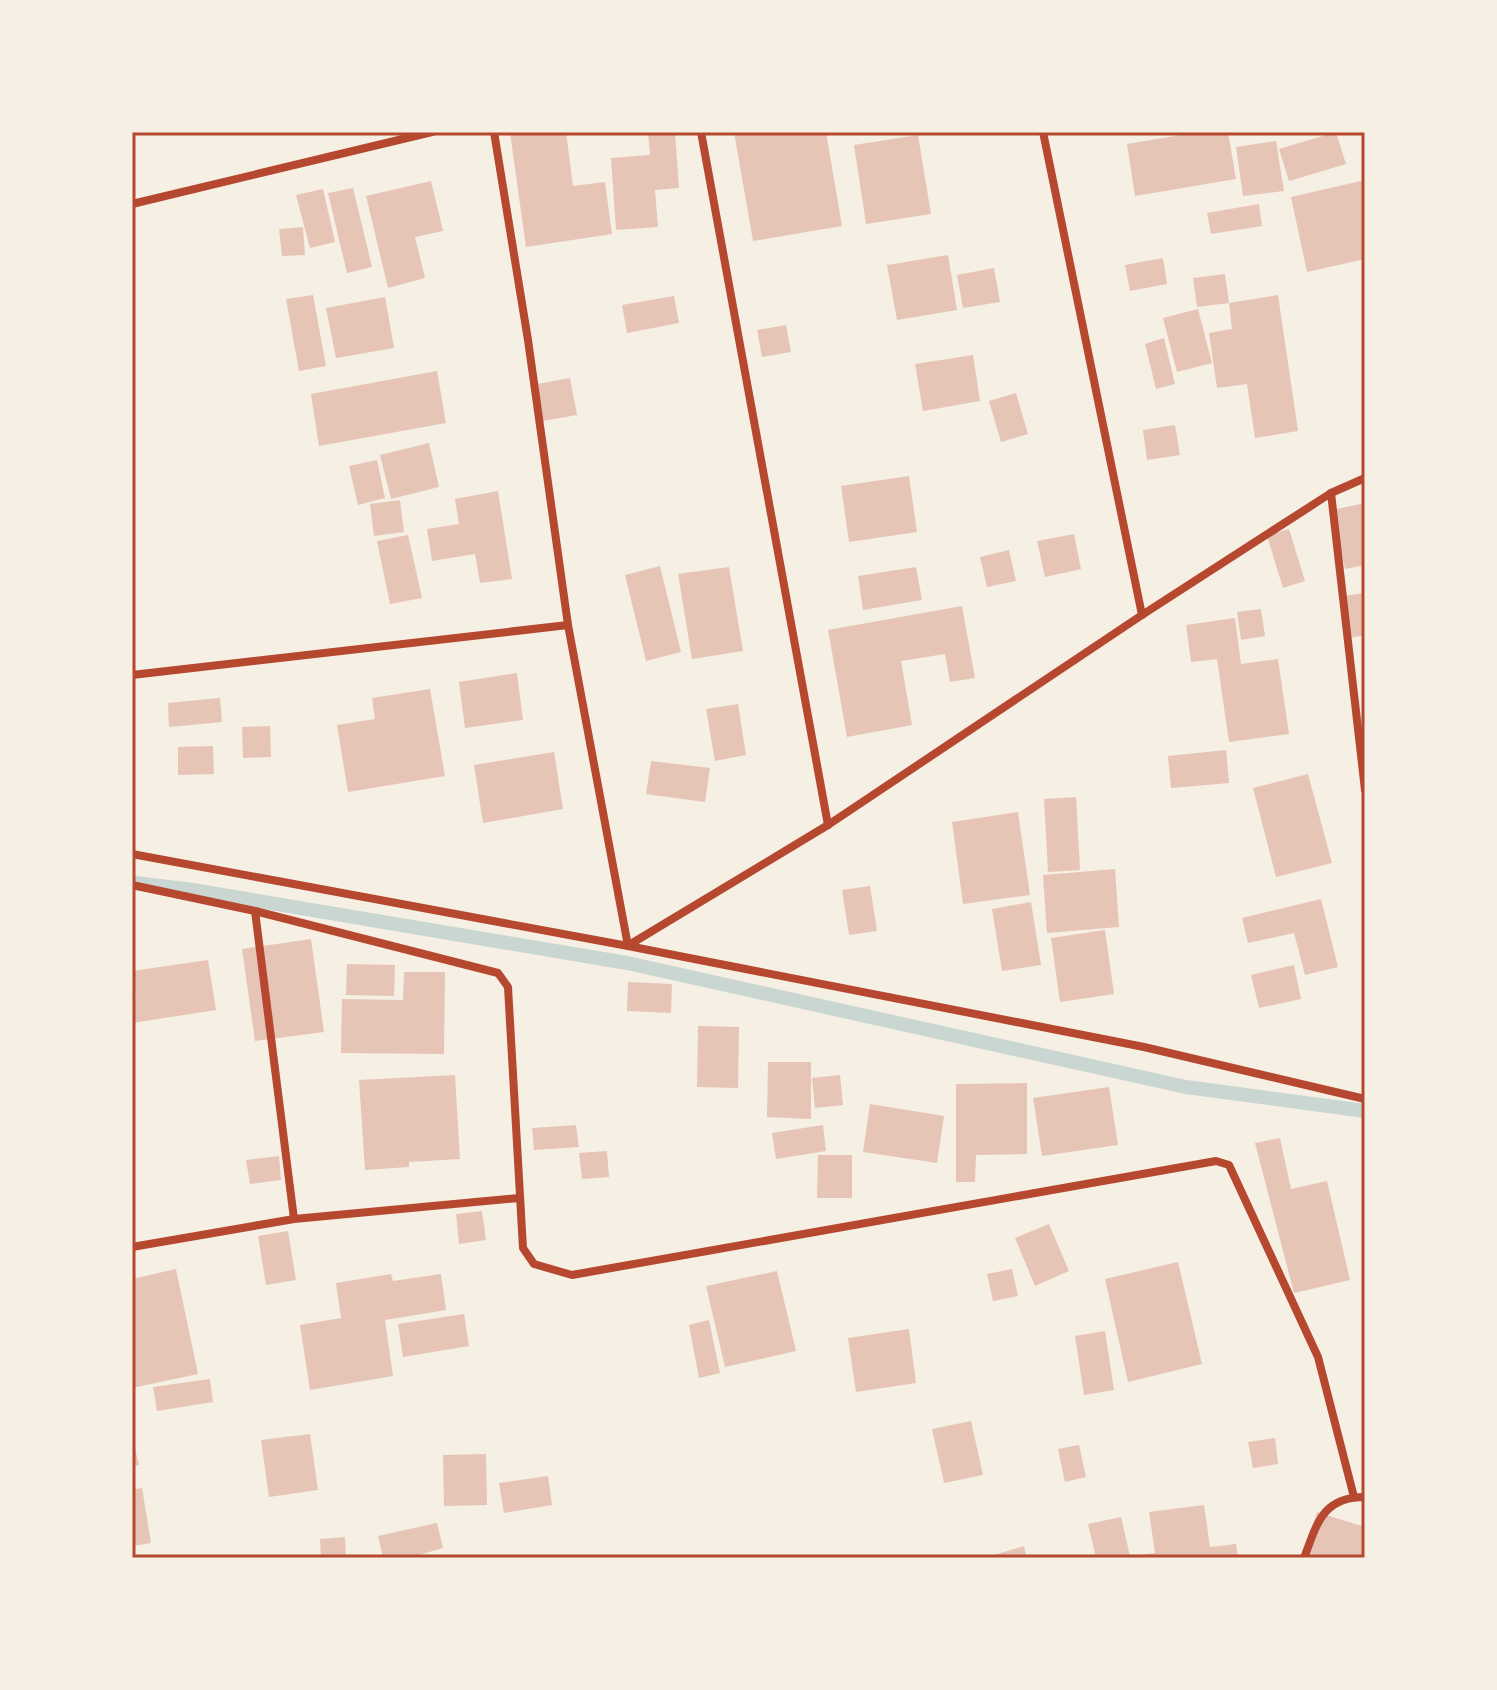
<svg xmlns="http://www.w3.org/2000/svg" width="1497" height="1690" viewBox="0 0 1497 1690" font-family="Arial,sans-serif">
<rect width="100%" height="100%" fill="#f6efe4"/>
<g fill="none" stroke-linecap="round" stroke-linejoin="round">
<path stroke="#c9d6d2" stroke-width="14" d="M135,883L193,890L627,963L1186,1087L1365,1111"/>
</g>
<g fill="#e6c5b7">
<path d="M566,132L573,186L605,182L612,234L526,247L510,133Z"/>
<path d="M648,132H675L679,188L655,190L658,227L616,230L611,158L650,155Z"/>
<path d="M734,132H826L842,226L753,241Z"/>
<path d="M1199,132H1228L1236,179L1135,196L1127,144Z"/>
<path d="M1336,132L1346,164L1289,181L1279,149Z"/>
<path d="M918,135L931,214L866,224L854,145Z"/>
<path d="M1276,141L1284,191L1243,196L1236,147Z"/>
<path d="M1365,180V259L1307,272L1291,197Z"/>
<path d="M431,181L443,231L415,237L425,278L388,288L366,196Z"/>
<path d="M353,188L372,267L347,273L328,193Z"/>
<path d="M323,189L335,242L310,248L296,195Z"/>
<path d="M1259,204L1262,226L1211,234L1207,213Z"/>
<path d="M303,227L305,255L282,256L279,229Z"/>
<path d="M948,255L957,310L897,320L887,265Z"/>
<path d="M1163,258L1167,284L1130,291L1125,265Z"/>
<path d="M994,268L1000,302L963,308L957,275Z"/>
<path d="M1225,274L1229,303L1197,307L1193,278Z"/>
<path d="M313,295L326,366L299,371L286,299Z"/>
<path d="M1278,295L1298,431L1255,438L1247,384L1217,388L1209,333L1232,329L1229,303Z"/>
<path d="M674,296L679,323L627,333L622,305Z"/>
<path d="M385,297L394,348L336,358L326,308Z"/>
<path d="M1198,309L1212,363L1177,372L1163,318Z"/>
<path d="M786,325L791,352L762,357L757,330Z"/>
<path d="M1164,338L1175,384L1156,389L1145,344Z"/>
<path d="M973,355L980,401L923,411L915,364Z"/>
<path d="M437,371L446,423L319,446L311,394Z"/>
<path d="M570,378L577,415L543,421L537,384Z"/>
<path d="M1016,393L1028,434L1001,442L989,401Z"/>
<path d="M1175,425L1180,455L1147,460L1143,430Z"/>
<path d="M429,443L439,487L391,499L380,455Z"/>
<path d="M377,460L385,498L358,505L349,466Z"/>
<path d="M909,476L917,532L849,542L841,486Z"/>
<path d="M498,491L512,579L480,583L475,554L432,561L427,529L459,524L455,499Z"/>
<path d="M400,500L404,532L374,536L370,504Z"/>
<path d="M1365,503V565L1345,569L1332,510Z"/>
<path d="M1289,529L1305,581L1283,588L1267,536Z"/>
<path d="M1074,534L1081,569L1045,577L1037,541Z"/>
<path d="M408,535L422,598L390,604L377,541Z"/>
<path d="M1009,550L1016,581L987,587L980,557Z"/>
<path d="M660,566L681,652L646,661L625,575Z"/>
<path d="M729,567L743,651L692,659L678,574Z"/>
<path d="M916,567L922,600L863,610L858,576Z"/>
<path d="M1365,593V635L1350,638L1343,596Z"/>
<path d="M962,606L975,678L950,682L945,654L901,661L912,725L847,737L828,630Z"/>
<path d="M1261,609L1265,636L1241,640L1237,612Z"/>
<path d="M1235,618L1241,664L1278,659L1289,734L1229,742L1217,659L1191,662L1186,625Z"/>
<path d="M517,673L523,720L465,728L459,682Z"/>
<path d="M430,689L445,776L348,792L337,725L375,719L372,698Z"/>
<path d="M220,698L222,722L169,727L168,703Z"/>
<path d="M738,704L746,755L715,761L706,709Z"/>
<path d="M270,726L271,757L243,758L242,727Z"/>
<path d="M213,746L214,774L178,775V747Z"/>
<path d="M1226,750L1229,783L1171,788L1168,756Z"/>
<path d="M554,752L563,809L483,823L474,765Z"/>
<path d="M651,761L710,768L705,802L646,794Z"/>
<path d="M1308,774L1332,863L1276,877L1253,788Z"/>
<path d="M1076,797L1080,870L1048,872L1044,799Z"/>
<path d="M1018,812L1030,895L963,904L952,822Z"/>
<path d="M1115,869L1119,927L1047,933L1043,875Z"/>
<path d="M870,886L877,931L849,935L842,890Z"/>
<path d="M1321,899L1338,967L1305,975L1294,933L1248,943L1242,918Z"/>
<path d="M1031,902L1041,965L1002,971L992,909Z"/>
<path d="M1105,930L1114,994L1060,1002L1051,938Z"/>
<path d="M311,939L324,1032L255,1041L242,949Z"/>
<path d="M208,960L216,1010L132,1023V999H136L132,971Z"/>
<path d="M347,964L395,965L394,996L346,995Z"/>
<path d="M1294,965L1301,999L1259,1008L1251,975Z"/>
<path d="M404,972H445L444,1054L341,1053L342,999L403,1000Z"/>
<path d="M628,982L672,984L671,1013L627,1011Z"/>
<path d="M698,1026L739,1027L738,1088L697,1087Z"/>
<path d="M768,1062H811V1119L767,1117Z"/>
<path d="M455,1075L460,1159L409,1162V1167L365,1170L359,1080Z"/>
<path d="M840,1075L843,1105L815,1108L812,1078Z"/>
<path d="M1027,1083V1154L976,1155L975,1182H956V1084Z"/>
<path d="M1109,1087L1118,1145L1042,1156L1033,1098Z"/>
<path d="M870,1104L944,1116L937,1163L863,1152Z"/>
<path d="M576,1125L579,1147L534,1150L532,1128Z"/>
<path d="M823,1125L826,1151L776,1159L772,1133Z"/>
<path d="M1280,1138L1291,1189L1327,1181L1350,1280L1294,1293L1255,1143Z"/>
<path d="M607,1151L609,1177L582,1179L579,1153Z"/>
<path d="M818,1155H852V1198H817Z"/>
<path d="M279,1156L281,1180L250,1184L246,1160Z"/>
<path d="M482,1211L486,1240L459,1244L456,1214Z"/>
<path d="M1049,1224L1069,1271L1035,1286L1015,1238Z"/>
<path d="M288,1231L296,1280L266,1285L258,1236Z"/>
<path d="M1178,1262L1202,1364L1128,1382L1105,1279Z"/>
<path d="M176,1269L198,1374L132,1388V1279Z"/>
<path d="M1012,1269L1018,1296L993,1301L987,1274Z"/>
<path d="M777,1271L796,1351L725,1367L706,1286Z"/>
<path d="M391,1274L393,1281L441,1274L446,1310L385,1320L393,1376L310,1390L300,1325L341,1318L336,1283Z"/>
<path d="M464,1314L469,1346L403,1357L398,1324Z"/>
<path d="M709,1320L720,1373L699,1378L689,1325Z"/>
<path d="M909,1329L916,1383L856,1392L848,1338Z"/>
<path d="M1105,1331L1114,1390L1084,1395L1075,1336Z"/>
<path d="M210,1379L213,1402L157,1411L153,1387Z"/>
<path d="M971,1421L983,1475L944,1483L932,1429Z"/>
<path d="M310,1434L318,1490L269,1497L261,1440Z"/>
<path d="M132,1436L139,1465L132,1466Z"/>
<path d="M1275,1438L1278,1464L1253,1468L1248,1442Z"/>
<path d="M1079,1445L1086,1477L1065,1482L1058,1449Z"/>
<path d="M486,1454L487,1505L444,1506L443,1455Z"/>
<path d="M548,1476L552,1505L504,1513L499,1483Z"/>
<path d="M142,1488L151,1543L133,1546L132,1490Z"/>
<path d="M1204,1505L1210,1547L1236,1544L1238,1558H1096L1088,1524L1121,1517L1130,1556L1155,1553L1149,1512Z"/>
<path d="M1317,1512L1365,1527L1362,1558H1303Z"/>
<path d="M437,1523L443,1548L409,1558H383L378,1536Z"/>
<path d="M345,1537L346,1558H321L320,1539Z"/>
<path d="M1024,1546L1027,1558H987V1557Z"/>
</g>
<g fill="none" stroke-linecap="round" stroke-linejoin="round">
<g stroke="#b5482f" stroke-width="8">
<path d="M494,132L528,340L568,625L628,946"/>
<path d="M701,132L828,825"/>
<path d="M1043,132L1142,615"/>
<path d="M132,204L432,132"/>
<path d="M1331,493L1365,790"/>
<path d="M132,675L568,625"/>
<path d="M132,854L628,946L1144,1047L1365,1099"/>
<path d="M132,885L255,911L498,973L508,987L523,1248L534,1264L572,1275L1216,1161L1229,1165L1318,1357L1354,1497"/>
<path d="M255,911L294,1219"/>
<path d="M629,945L828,825L1142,615L1331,493L1365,478"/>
<path d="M132,1247L294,1219L519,1198"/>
<path d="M1304,1558C1317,1524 1322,1497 1365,1497"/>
</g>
</g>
<rect width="1497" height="1690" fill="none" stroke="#f6efe4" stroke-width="268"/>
<rect x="134" y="134" width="1229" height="1422" fill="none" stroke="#b5482f" stroke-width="3"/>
</svg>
